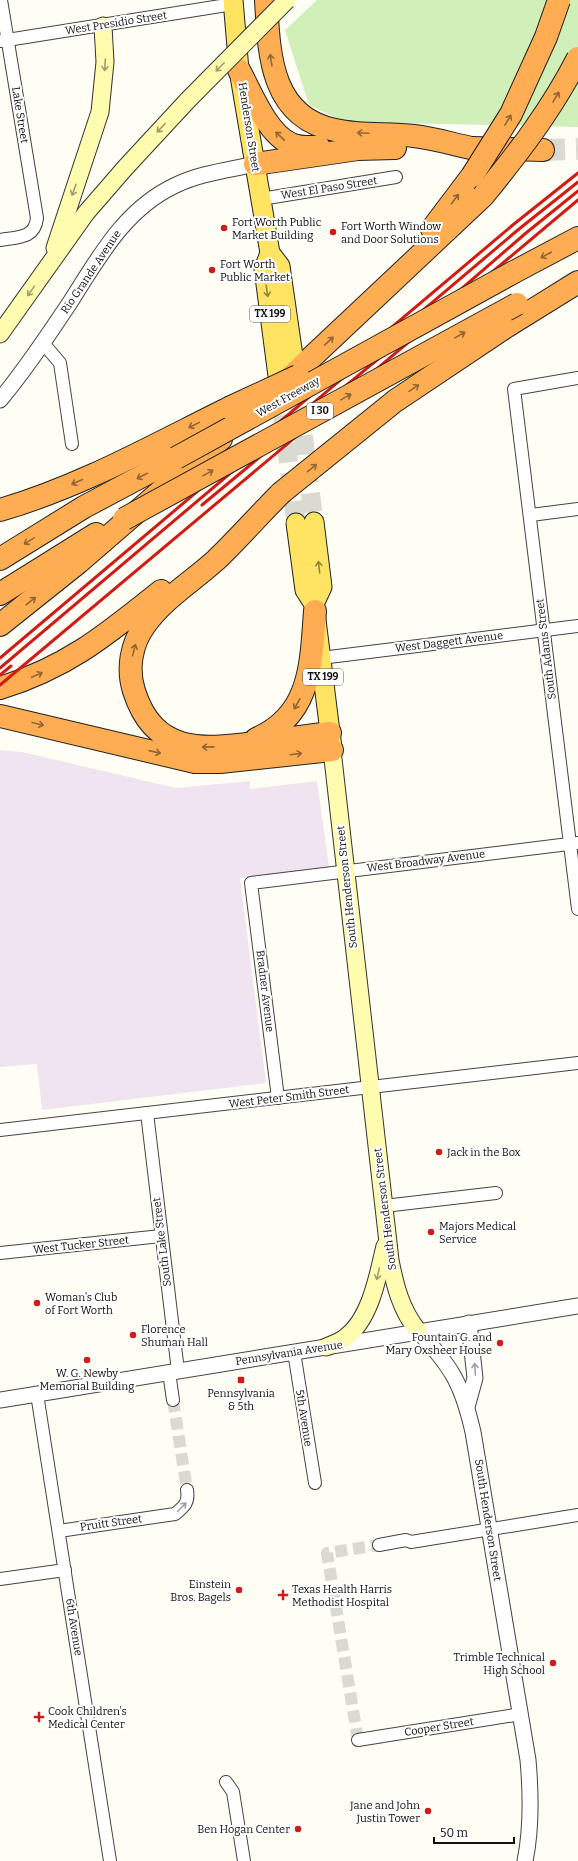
<svg xmlns="http://www.w3.org/2000/svg" width="578" height="1861" viewBox="0 0 578 1861" font-family="Bitter,serif">
<rect width="100%" height="100%" fill="#fffef4"/>
<path fill="#efe4ef" d="M0,750L22,752L176,788L250,781V789L317,781L329,867L240,878L266,1083L42,1110L37,1064L0,1067Z"/>
<path fill="#d1efb8" d="M317,0H578V127L345,122L309,105L285,30Z"/>
<g fill="none" stroke-linecap="round" stroke-linejoin="round">
<g stroke="#dbdad2" stroke-width="12" stroke-dasharray="12 6" stroke-linecap="butt">
<path d="M173,1400L187,1490"/>
<path d="M358,1740L327,1553L379,1545"/>
</g>
<g stroke="#dbdad2" stroke-width="19" stroke-dasharray="19 10" stroke-linecap="butt">
<path d="M296,378L314,522"/>
<path d="M279,386L296,523"/>
</g>
<path stroke="#dbdad2" stroke-width="22" stroke-dasharray="22 11" stroke-linecap="butt" d="M543,150L578,149"/>
<defs>
<g id="minor">
<path d="M1,41L233,4"/>
<path d="M261,199L396,177"/>
<path d="M0,240C17,237 35,239 37,218L1,0"/>
<path d="M43,343L60,363L72,444"/>
<path d="M578,378L514,389L578,909"/>
<path d="M531,515L578,509"/>
<path d="M321,658L578,626"/>
<path d="M278,1098L251,883L577,843"/>
<path d="M147,1113L178,1371"/>
<path d="M0,1130L578,1063"/>
<path d="M384,1206L496,1193"/>
<path d="M0,1253L161,1236"/>
<path d="M294,1352L315,1483"/>
<path d="M169,1372L173,1400"/>
<path d="M37,1394L110,1861"/>
<path d="M59,1531L175,1514C185,1506 189,1502 187,1490"/>
<path d="M379,1545L406,1540L411,1542L578,1515"/>
<path d="M0,1579L65,1570"/>
<path d="M358,1740L521,1714"/>
<path d="M226,1782L233,1792L244,1861"/>
</g>
<g id="tertiary">
<path d="M0,400C25,370 47,337 69,304C98,259 124,209 176,185C201,173 229,170 255,164"/>
<path d="M418,1331C452,1367 462,1384 473,1432L528,1760C531,1794 532,1827 525,1861"/>
<path d="M0,1400L578,1306"/>
<path d="M467,1407L475,1378L469,1323"/>
</g>
<g id="secondary">
<path d="M55,248L100,112L105,62L103,26"/>
<path d="M0,334L86,213L125,168L188,100"/>
<path d="M332,750L390,1260C395,1286 401,1310 418,1331"/>
<path d="M326,1347C333,1344 340,1342 346,1337C371,1318 378,1275 385,1246"/>
</g>
<g id="primary">
<path d="M233,0L239,70L270,253L280,266L294,363"/>
<path d="M270,253L264,269L278,376"/>
<path d="M314,522L322,587L314,604"/>
<path d="M296,523L305,590L314,604L332,748"/>
</g>
<g id="motorway">
<path d="M266,0C269,53 270,117 335,130C361,136 388,133 414,136C433,138 452,144 471,148"/>
<path d="M239,70C251,92 267,134 291,144C299,148 309,147 319,147"/>
<path d="M472,148L543,150"/>
<path d="M255,164L358,149L395,148"/>
<path d="M432,229L472,176"/>
<path d="M514,272L578,238"/>
<path d="M504,328L578,282"/>
<path d="M280,387L483,196"/>
<path d="M281,493C259,515 238,539 216,560C193,581 163,599 145,625C131,644 127,669 134,691C154,754 201,750 255,743C280,740 305,736 330,733"/>
<path d="M0,510C80,487 154,445 229,408"/>
<path d="M0,559L84,507L176,458"/>
<path d="M0,594L96,534"/>
<path d="M0,625L79,562L221,439"/>
<path d="M0,688C68,667 106,635 161,591"/>
<path d="M0,716L195,762H220L332,750"/>
<path d="M256,739C312,715 311,663 315,611"/>
</g>
</defs>
<use href="#minor" stroke="#434343" stroke-width="14"/>
<use href="#tertiary" stroke="#434343" stroke-width="17"/>
<use href="#secondary" stroke="#323232" stroke-width="19"/>
<use href="#primary" stroke="#212121" stroke-width="21"/>
<use href="#motorway" stroke="#212121" stroke-width="24"/>
<use href="#minor" stroke="#fff" stroke-width="12"/>
<use href="#tertiary" stroke="#fff" stroke-width="15"/>
<use href="#secondary" stroke="#fffcaf" stroke-width="17"/>
<use href="#primary" stroke="#ffe464" stroke-width="19"/>
<use href="#motorway" stroke="#ffad52" stroke-width="22"/>
<g stroke="#d21b17" stroke-width="3">
<path d="M445,303L526,233L578,191"/>
<path d="M202,505L424,321"/>
<path d="M0,658L514,224L578,173"/>
<path d="M0,668L519,229L578,182"/>
<path d="M0,675L11,666"/>
<path d="M0,685L578,200"/>
</g>
<defs>
<path id="secondary-bridge" d="M188,100L287,0"/>
<g id="motorway-bridge">
<path d="M472,176L511,114L546,37L559,0"/>
<path d="M483,196C519,152 552,109 578,58"/>
<path d="M229,408L298,376"/>
<path d="M176,458L514,272"/>
<path d="M281,493L395,401L504,328"/>
<path d="M124,519L517,304"/>
</g>
</defs>
<use href="#secondary-bridge" stroke="#323232" stroke-width="19" stroke-linecap="butt"/>
<use href="#motorway-bridge" stroke="#212121" stroke-width="24" stroke-linecap="butt"/>
<use href="#secondary-bridge" stroke="#fffcaf" stroke-width="17"/>
<use href="#motorway-bridge" stroke="#ffad52" stroke-width="22"/>
</g>
<defs><path id="oneway-shaft" d="M-6 0H5M1.5-3L5.5 0L1.5 3" fill="none" stroke-width="1.6" stroke-linecap="round" stroke-linejoin="round"/></defs>
<g stroke="#936634">
<use href="#oneway-shaft" transform="translate(271 60) rotate(-99)"/>
<use href="#oneway-shaft" transform="translate(556 97) rotate(-59)"/>
<use href="#oneway-shaft" transform="translate(508 120) rotate(-59)"/>
<use href="#oneway-shaft" transform="translate(363 133) rotate(-177)"/>
<use href="#oneway-shaft" transform="translate(280 136) rotate(-137)"/>
<use href="#oneway-shaft" transform="translate(455 199) rotate(-53)"/>
<use href="#oneway-shaft" transform="translate(546 255) rotate(152)"/>
<use href="#oneway-shaft" transform="translate(460 335) rotate(-29)"/>
<use href="#oneway-shaft" transform="translate(329 341) rotate(-43)"/>
<use href="#oneway-shaft" transform="translate(414 388) rotate(-34)"/>
<use href="#oneway-shaft" transform="translate(346 397) rotate(-29)"/>
<use href="#oneway-shaft" transform="translate(194 425) rotate(154)"/>
<use href="#oneway-shaft" transform="translate(312 468) rotate(-39)"/>
<use href="#oneway-shaft" transform="translate(208 473) rotate(-29)"/>
<use href="#oneway-shaft" transform="translate(142 476) rotate(153)"/>
<use href="#oneway-shaft" transform="translate(77 482) rotate(156)"/>
<use href="#oneway-shaft" transform="translate(29 541) rotate(148)"/>
<use href="#oneway-shaft" transform="translate(31 601) rotate(-38)"/>
<use href="#oneway-shaft" transform="translate(134 650) rotate(-76)"/>
<use href="#oneway-shaft" transform="translate(37 675) rotate(-23)"/>
<use href="#oneway-shaft" transform="translate(297 704) rotate(119)"/>
<use href="#oneway-shaft" transform="translate(38 724) rotate(14)"/>
<use href="#oneway-shaft" transform="translate(208 747) rotate(179)"/>
<use href="#oneway-shaft" transform="translate(155 752) rotate(13)"/>
<use href="#oneway-shaft" transform="translate(296 754) rotate(-7)"/>
</g>
<g stroke="#9f9e6f">
<use href="#oneway-shaft" transform="translate(105 65) rotate(93)"/>
<use href="#oneway-shaft" transform="translate(220 67) rotate(135)"/>
<use href="#oneway-shaft" transform="translate(161 128) rotate(133)"/>
<use href="#oneway-shaft" transform="translate(74 190) rotate(109)"/>
<use href="#oneway-shaft" transform="translate(31 291) rotate(126)"/>
<use href="#oneway-shaft" transform="translate(378 1274) rotate(103)"/>
</g>
<g stroke="#93853e">
<use href="#oneway-shaft" transform="translate(267 291) rotate(82)"/>
<use href="#oneway-shaft" transform="translate(319 567) rotate(-97)"/>
</g>
<g stroke="#9f9f9f">
<use href="#oneway-shaft" transform="translate(475 1369) rotate(-94)"/>
<use href="#oneway-shaft" transform="translate(182 1507) rotate(-45)"/>
</g>
<g fill="#d21b17" stroke="#fff" stroke-width="1.5">
<circle cx="224" cy="228" r="4"/>
<circle cx="333" cy="232" r="4"/>
<circle cx="212" cy="270" r="4"/>
<circle cx="439" cy="1152" r="4"/>
<circle cx="431" cy="1232" r="4"/>
<circle cx="37" cy="1303" r="4"/>
<circle cx="133" cy="1335" r="4"/>
<circle cx="500" cy="1343" r="4"/>
<circle cx="87" cy="1360" r="4"/>
<rect x="237" y="1376" width="8" height="8" rx="2"/>
<circle cx="239" cy="1590" r="4"/>
<path d="M281 1589h4v4h4v4h-4v4h-4v-4h-4v-4h4z"/>
<circle cx="553" cy="1663" r="4"/>
<path d="M37 1711h4v4h4v4h-4v4h-4v-4h-4v-4h4z"/>
<circle cx="428" cy="1811" r="4"/>
<circle cx="298" cy="1829" r="4"/>
</g>
<g text-anchor="middle" dominant-baseline="central" stroke-width="4" stroke-linejoin="round" paint-order="stroke">
<g fill="#fff" stroke="#585858" stroke-width="1">
<rect x="250" y="306" width="40" height="16" rx="3"/>
<rect x="307" y="403" width="26" height="16" rx="3"/>
<rect x="303" y="669" width="40" height="16" rx="3"/>
</g>
<g font-size="10" font-weight="bold" fill="#101010">
<text x="270" y="314">TX 199</text>
<text x="320" y="411">I 30</text>
<text x="323" y="677">TX 199</text>
</g>
<g font-size="11" fill="#101010" stroke="#fff">
<text transform="translate(116 23) rotate(-9)">West Presidio Street</text>
<text transform="translate(20 115) rotate(81)">Lake Street</text>
<text transform="translate(249 127) rotate(81)">Henderson Street</text>
<text transform="translate(329 188) rotate(-9)">West El Paso Street</text>
<text transform="translate(91 272) rotate(-56)">Rio Grande Avenue</text>
<text transform="translate(288 397) rotate(-29)">West Freeway</text>
<text transform="translate(449 642) rotate(-7)">West Daggett Avenue</text>
<text transform="translate(546 649) rotate(-97)">South Adams Street</text>
<text transform="translate(426 861) rotate(-7)">West Broadway Avenue</text>
<text transform="translate(347 887) rotate(-96)">South Henderson Street</text>
<text transform="translate(265 991) rotate(83)">Bradner Avenue</text>
<text transform="translate(289 1097) rotate(-7)">West Peter Smith Street</text>
<text transform="translate(385 1209) rotate(-97)">South Henderson Street</text>
<text transform="translate(162 1242) rotate(-97)">South Lake Street</text>
<text transform="translate(81 1245) rotate(-6)">West Tucker Street</text>
<text transform="translate(289 1353) rotate(-9)">Pennsylvania Avenue</text>
<text transform="translate(304 1418) rotate(81)">5th Avenue</text>
<text transform="translate(488 1520) rotate(81)">South Henderson Street</text>
<text transform="translate(111 1523) rotate(-8)">Pruitt Street</text>
<text transform="translate(74 1627) rotate(81)">6th Avenue</text>
<text transform="translate(439 1727) rotate(-9)">Cooper Street</text>
</g>
<g font-size="11" fill="#101010" stroke="#fff" text-anchor="start">
<text x="232" y="222">Fort Worth Public<tspan x="232" dy="13">Market Building</tspan></text>
<text x="341" y="226">Fort Worth Window<tspan x="341" dy="13">and Door Solutions</tspan></text>
<text x="220" y="264">Fort Worth<tspan x="220" dy="13">Public Market</tspan></text>
<text x="447" y="1152">Jack in the Box</text>
<text x="439" y="1226">Majors Medical<tspan x="439" dy="13">Service</tspan></text>
<text x="45" y="1297">Woman's Club<tspan x="45" dy="13">of Fort Worth</tspan></text>
<text x="141" y="1329">Florence<tspan x="141" dy="13">Shuman Hall</tspan></text>
<text x="492" y="1337" text-anchor="end">Fountain G. and<tspan x="492" dy="13">Mary Oxsheer House</tspan></text>
<text x="87" y="1373" text-anchor="middle">W. G. Newby<tspan x="87" dy="13">Memorial Building</tspan></text>
<text x="241" y="1393" text-anchor="middle">Pennsylvania<tspan x="241" dy="13">&amp; 5th</tspan></text>
<text x="231" y="1584" text-anchor="end">Einstein<tspan x="231" dy="13">Bros. Bagels</tspan></text>
<text x="292" y="1589">Texas Health Harris<tspan x="292" dy="13">Methodist Hospital</tspan></text>
<text x="545" y="1657" text-anchor="end">Trimble Technical<tspan x="545" dy="13">High School</tspan></text>
<text x="48" y="1711">Cook Children's<tspan x="48" dy="13">Medical Center</tspan></text>
<text x="420" y="1805" text-anchor="end">Jane and John<tspan x="420" dy="13">Justin Tower</tspan></text>
<text x="290" y="1829" text-anchor="end">Ben Hogan Center</text>
</g>
</g>
<path d="M434 1837v6h80v-6" fill="none" stroke="#101010" stroke-width="2"/>
<text x="440" y="1837" font-size="12" fill="#101010" stroke="#ffffff" stroke-width="3" paint-order="stroke">50 m</text>
</svg>
